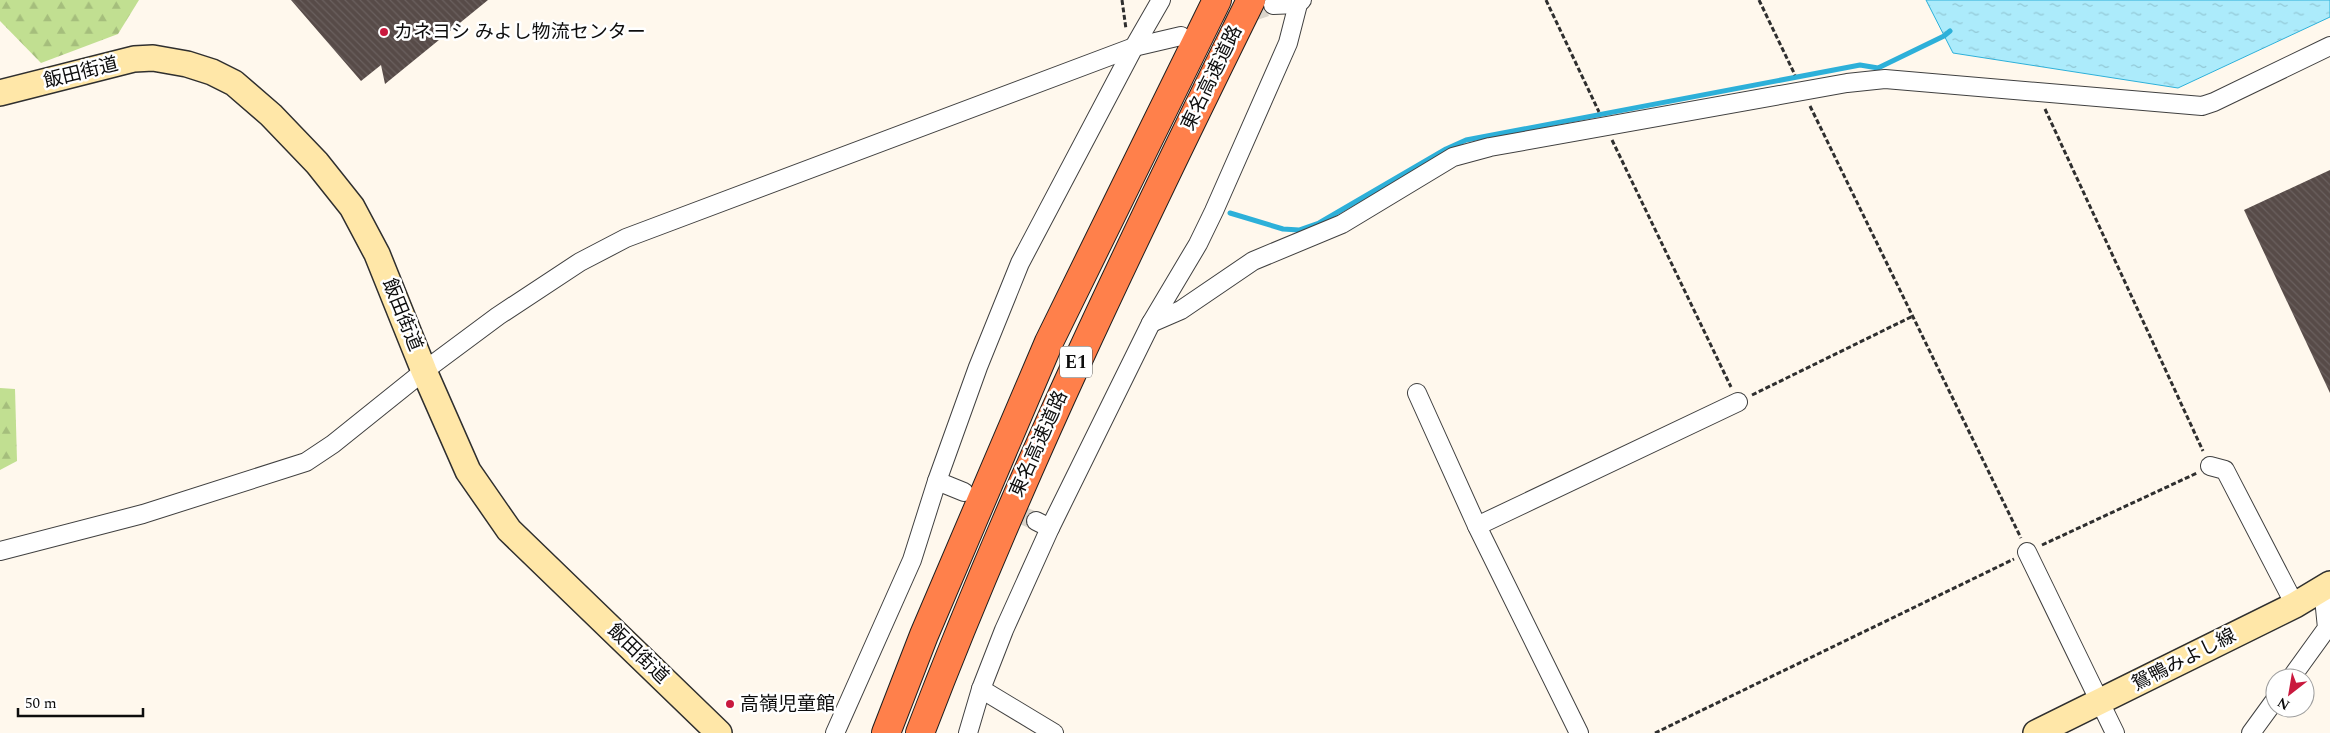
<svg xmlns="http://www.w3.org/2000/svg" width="2330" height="733" viewBox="0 0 2330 733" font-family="Spectral,'Noto Sans JP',serif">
<defs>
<pattern id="forest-firs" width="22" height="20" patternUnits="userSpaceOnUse" patternTransform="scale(1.25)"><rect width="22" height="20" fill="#c1df91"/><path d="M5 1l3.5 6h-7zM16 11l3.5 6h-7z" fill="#a5be7c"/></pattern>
<pattern id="water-ripples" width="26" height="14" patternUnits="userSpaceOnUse" patternTransform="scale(1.25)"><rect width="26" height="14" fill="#acebfb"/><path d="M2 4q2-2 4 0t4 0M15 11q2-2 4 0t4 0" fill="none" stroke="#93c8d6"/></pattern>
<pattern id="building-back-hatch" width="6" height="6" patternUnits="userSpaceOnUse" patternTransform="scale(1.25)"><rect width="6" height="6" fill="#574b48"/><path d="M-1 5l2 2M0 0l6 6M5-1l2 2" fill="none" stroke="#6a605e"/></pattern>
</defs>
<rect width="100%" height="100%" fill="#fff8ed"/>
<g fill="url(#forest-firs)">
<path d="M0,0H139L118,34L41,63L0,21Z"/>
<path d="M0,388L15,389L17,461L0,470Z"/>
</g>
<path fill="url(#water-ripples)" stroke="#2db0d9" d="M1926,0H2330V17L2178,88L1953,53Z"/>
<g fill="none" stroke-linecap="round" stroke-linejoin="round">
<path stroke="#2db0d9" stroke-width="5" d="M1230,213L1283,229L1299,230L1319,223L1446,149L1466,140L1860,65L1878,68L1944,36L1950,31"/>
</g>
<g fill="url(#building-back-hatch)">
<path d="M291,0H488L385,84L381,65L361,81Z"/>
<path d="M2330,170V393L2244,210Z"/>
</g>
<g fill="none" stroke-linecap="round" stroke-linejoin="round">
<g stroke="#dbd5cb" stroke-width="18" stroke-dasharray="18 9" stroke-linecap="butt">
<path d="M1198,31L1273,5"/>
<path d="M973,496L1036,521"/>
</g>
<defs>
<g id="street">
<path d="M1273,5L1298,4"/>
<path d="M1151,323L1181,310L1253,261L1342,224L1453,157L1490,147L1847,83L1885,79L2202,106L2214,102L2330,46"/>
<path d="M1417,393L1477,526L1579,733"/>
<path d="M2210,466L2225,470L2295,605"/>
<path d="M937,481L964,492"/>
<path d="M1036,521L1050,528"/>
<path d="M1477,526L1738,402"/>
<path d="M0,551L143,514L306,462L333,444L424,371L498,316L580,262L626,238L1134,47L1181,36"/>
<path d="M2027,552L2115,733"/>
<path d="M2291,678L2327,628L2323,588"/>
<path d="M981,689L1054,733"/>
<path d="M835,733L912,560L937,481L978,367L1020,263L1134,47L1161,0"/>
<path d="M968,733L981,689L1004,630L1050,528L1151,323L1198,244L1214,211L1288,43L1298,4L1302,0"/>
<path d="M2251,733L2275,700"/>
</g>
<g id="secondary">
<path d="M0,93L134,59L153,58L187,64L212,72L234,83L271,115L317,163L352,207L377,254L424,371L468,471L509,530L719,733"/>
<path d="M2036,733L2295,605L2330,584"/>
</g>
<g id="highway">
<path d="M886,733L924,635L1049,342L1217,0"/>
<path d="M920,733C1016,482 1132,241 1251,0"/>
</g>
</defs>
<use href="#street" stroke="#404040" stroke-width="20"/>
<use href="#secondary" stroke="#2f2f2f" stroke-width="28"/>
<use href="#highway" stroke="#1e1e1e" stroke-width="30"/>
<g stroke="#2f2f2f" stroke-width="3" stroke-dasharray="5 2.5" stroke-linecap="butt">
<path d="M1122,0L1126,29"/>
<path d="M1546,0L1599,112"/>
<path d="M1759,0L1795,75"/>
<path d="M1810,106L2021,538"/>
<path d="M2045,109L2203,451"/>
<path d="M1612,140L1731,387"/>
<path d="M1752,395L1913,316"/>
<path d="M2042,545L2197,473"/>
<path d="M1655,733L2014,559"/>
</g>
<use href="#street" stroke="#fff" stroke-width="18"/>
<use href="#secondary" stroke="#ffe7a8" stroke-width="25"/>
<use href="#highway" stroke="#ff804b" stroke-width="28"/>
</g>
<g fill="#c9193e" stroke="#fff" stroke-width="2">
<circle cx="384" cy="32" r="5"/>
<circle cx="730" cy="704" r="5"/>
</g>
<g text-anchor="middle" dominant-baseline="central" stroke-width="5" stroke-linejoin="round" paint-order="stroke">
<rect fill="#fff" stroke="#565656" stroke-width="1" x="1060" y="346.5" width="32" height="31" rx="4"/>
<g font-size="18" font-weight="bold" fill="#0d0d0d">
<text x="1076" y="362">E1</text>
</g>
<g font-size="19" fill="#0d0d0d" stroke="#fff" text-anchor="start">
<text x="394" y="32">カネヨシ みよし物流センター</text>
<text x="740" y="704">高嶺児童館</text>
</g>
<g font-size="19" fill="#0d0d0d" stroke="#fff">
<text transform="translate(81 73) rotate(-14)">飯田街道</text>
<text transform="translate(1212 78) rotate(-64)">東名高速道路</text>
<text transform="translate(402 315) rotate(68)">飯田街道</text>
<text transform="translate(1039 444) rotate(-66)">東名高速道路</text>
<text transform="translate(638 654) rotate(44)">飯田街道</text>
<text transform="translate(2184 660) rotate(-27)">鴛鴨みよし線</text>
</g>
</g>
<g transform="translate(2290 693) rotate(211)"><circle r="24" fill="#ffffff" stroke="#9e9e9e"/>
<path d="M0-4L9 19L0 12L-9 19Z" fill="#c9193e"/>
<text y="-8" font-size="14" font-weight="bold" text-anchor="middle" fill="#0d0d0d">N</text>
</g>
<path d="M18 708v8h125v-8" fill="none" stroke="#0d0d0d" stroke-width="2.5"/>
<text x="25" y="708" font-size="15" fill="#0d0d0d" stroke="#ffffff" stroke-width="4" paint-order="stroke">50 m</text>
</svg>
